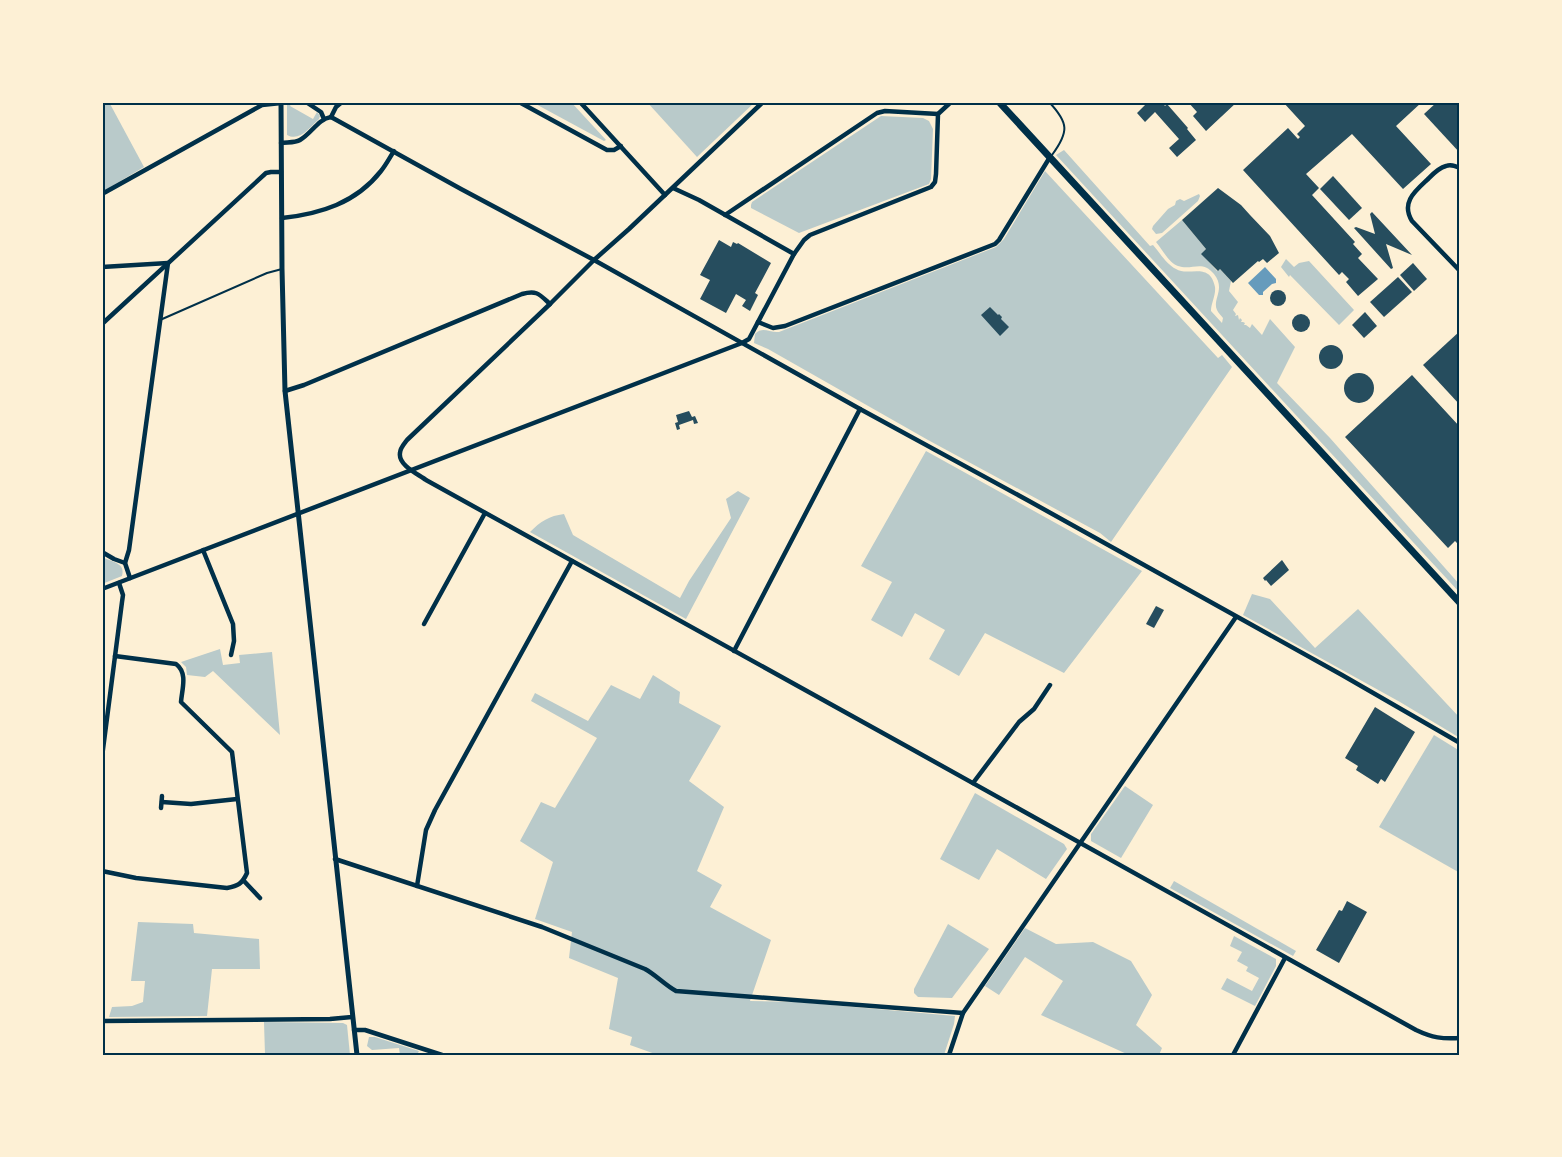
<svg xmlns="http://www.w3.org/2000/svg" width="1562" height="1157" viewBox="0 0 1562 1157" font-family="'Alegreya Sans',sans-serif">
<rect width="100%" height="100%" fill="#fdf0d5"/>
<g fill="#b9caca">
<path d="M102,102H109L144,167L102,192Z"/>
<path d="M287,102H292L290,106L313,119L317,112L320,116L319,119C310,127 300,142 287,135Z"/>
<path d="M532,102H571L606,140L604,141Z"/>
<path d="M647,102H755L697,157Z"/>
<path d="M881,116L923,118L929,121L933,129L931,179L929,184L799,233L751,208V205L752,202Z"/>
<path d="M1064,150L1150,246L1153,245C1160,253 1166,264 1176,269C1188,277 1210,261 1215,287C1216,295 1211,303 1211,311L1222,323L1223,318C1221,315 1218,313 1217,310C1212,299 1226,289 1214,274C1202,259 1192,271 1178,266C1169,263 1162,249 1156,242L1182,220L1206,249L1202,254L1217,271L1220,269L1231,281L1229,291L1238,302L1233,310L1236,314L1235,316L1238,315L1239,320L1240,318L1242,320L1241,322H1243L1245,323L1244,325H1246L1250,328L1252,324L1262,335L1270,319L1295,347L1277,383L1330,438L1460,585V593L1056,155Z"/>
<path d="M1045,171L1218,358L1222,355L1232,367L1111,542L1100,533L928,440L768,349L754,343L755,334C763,326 769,333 779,332L996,247L1004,239Z"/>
<path d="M1199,194L1200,196L1198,201L1162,233L1156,234L1152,229L1153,226L1168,209L1175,205L1176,201L1180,199L1184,201Z"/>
<path d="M1286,259L1294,267L1299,263L1309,261L1354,310L1339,325L1290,275L1289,277L1281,267Z"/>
<path d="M926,451L1142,571L1064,673L985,633L959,676L929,659L945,630L915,613L902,637L871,620L892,582L861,566Z"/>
<path d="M738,491L750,498L686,619L530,532C541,521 549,516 564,514L573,535L680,598L689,581L731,518L726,499Z"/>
<path d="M102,557C112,562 126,563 122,576L102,584Z"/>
<path d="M1252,594L1270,599L1315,648L1358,609L1460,718V738L1400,702L1243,615Z"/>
<path d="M220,649L223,665L240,663L239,655L272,652L280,735L213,671L205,677L187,675L186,667L181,662Z"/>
<path d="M653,675L680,692L679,703L721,726L689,781L724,807L697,871L722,885L710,907L771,940L750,1001L798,1002L955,1016L954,1024L944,1055H658L630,1045L632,1037L609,1029L618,978L569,958L572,932L535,919L553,862L520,841L541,802L555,808L597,738L531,701L535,693L588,721L611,685L640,699Z"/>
<path d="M1434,735L1460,751V873L1379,827Z"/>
<path d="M1125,786L1153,805L1121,858L1091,841V834Z"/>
<path d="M975,793L1064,844L1067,849L1046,879L997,849L979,880L940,859Z"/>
<path d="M1174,881L1296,951L1293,956L1170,888Z"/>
<path d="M138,922L193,924L194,933L259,939L260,969H212L207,1016L109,1017L112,1007L132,1006L143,1002L145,981H131Z"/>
<path d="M948,924L989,949L952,998L918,997L914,993V989Z"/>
<path d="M1025,928L1056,944L1093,942L1131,961L1152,995L1136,1025L1162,1048L1159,1055H1129L1041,1015L1063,981L1025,957L999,995L985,986Z"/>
<path d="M1234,936L1276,959V966L1255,1006L1221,989L1227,978L1252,991L1259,978L1246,971L1248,967L1237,961L1242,952L1230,946Z"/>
<path d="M264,1022L343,1023L347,1025L350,1055H265Z"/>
<path d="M369,1037H375L419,1051L417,1055H400L399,1048L372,1050L367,1046Z"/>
</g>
<path fill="#669bbc" d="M1265,267L1276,279V283L1272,284L1263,292V295H1259L1248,283Z"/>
<g fill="#264d5e">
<path d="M1148,102H1162L1165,106L1167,104L1188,128L1187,129L1196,140L1177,157L1169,148L1179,139L1155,112L1145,122L1137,113Z"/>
<path d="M1188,102H1237L1206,131L1193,116L1197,112Z"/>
<path d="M1283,102H1422L1396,126L1431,164L1403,189L1352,134L1306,174L1319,188L1312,195L1355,242L1353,244L1362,254L1358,258L1378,279L1358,296L1346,282L1349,279L1342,272L1339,275L1243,170L1288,128L1298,139L1300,137L1297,134L1305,126Z"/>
<path d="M1437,102H1460V153L1424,114Z"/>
<path d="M1333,176L1362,208L1349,220L1320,189Z"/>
<path d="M1218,188L1241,205L1250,215L1270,236L1279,253L1267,263L1263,259L1259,262L1258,261L1233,283L1220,269L1218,271L1201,254L1206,249L1182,220Z"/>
<path d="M1372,212L1412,255L1386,244L1393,268L1391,269L1354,228L1356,227L1375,234L1370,214Z"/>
<path d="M719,240L731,247L733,242L737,244L738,243L771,263L755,293L758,295L750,311L742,306L746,300L736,294L726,313L700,299L710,280L700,275Z"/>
<path d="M1413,263L1427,279L1414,291L1400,275Z"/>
<path d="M1398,277L1412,292L1384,317L1370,302Z"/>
<circle cx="1278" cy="298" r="8"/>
<path d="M990,307L998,315L999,314L1002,317L1001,319L1009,327L1000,336L981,315Z"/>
<path d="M1365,312L1377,326L1364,338L1352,325Z"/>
<circle cx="1301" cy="323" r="9"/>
<path d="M1460,331V405L1423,365Z"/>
<circle cx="1331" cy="357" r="12"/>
<circle cx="1359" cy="388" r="15"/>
<path d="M1412,375L1460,427V546L1455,541L1448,548L1345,437Z"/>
<path d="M689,411L692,417L695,416L698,423L694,424L693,420L679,425L680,429L677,430L675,423L678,422L676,415Z"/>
<path d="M1282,560L1289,570L1271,586L1266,580L1265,581L1263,578Z"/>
<path d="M1156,606L1164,610L1154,628L1146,624Z"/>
<path d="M1375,707L1415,732L1385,782L1381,779L1378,784L1356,770L1358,766L1345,758Z"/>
<path d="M1347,901L1367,912L1339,963L1316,950L1334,919L1339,910L1342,911Z"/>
</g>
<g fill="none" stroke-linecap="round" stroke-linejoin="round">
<g stroke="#003049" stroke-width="2">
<path d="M1049,102C1069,123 1069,132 1052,155"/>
<path d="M160,320L267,273L282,269"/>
</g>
<g stroke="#003049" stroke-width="4.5">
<path d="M306,102L321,112L324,119"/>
<path d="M519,102L607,150H614L621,146"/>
<path d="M580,102L665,195"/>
<path d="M763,102L629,229L594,260L550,304L407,440C404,444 400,448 400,453C398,465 418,474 426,480L908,747L1416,1030C1433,1038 1442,1039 1460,1038"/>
<path d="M331,117L461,189L594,260L860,409L1029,501L1342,675L1460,743"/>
<path d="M331,117L336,107L342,102"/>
<path d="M281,143C287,142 295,143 300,140C312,133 318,119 331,117"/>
<path d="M1460,168C1455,166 1451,164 1446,166C1438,168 1432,175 1427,180C1414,192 1401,203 1412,221L1460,271"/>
<path d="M673,188L699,200L794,254"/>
<path d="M102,194L262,105L281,103"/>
<path d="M725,215L877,113L885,111L938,114"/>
<path d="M282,218C320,214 356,203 381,171C386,165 390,157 394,151"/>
<path d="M102,267L168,263L129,550L125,563L130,578"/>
<path d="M758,322L773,328L785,326L995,244L999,240L1050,157"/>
<path d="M102,324L266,173L271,172H281"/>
<path d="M285,391L304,385L522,294C537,290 539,294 550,304"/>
<path d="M203,550L233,624L234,641L231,655"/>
<path d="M102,552L114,559L125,563"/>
<path d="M102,589L742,343L749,339L794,254L804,240L810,235L931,187L935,182L936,174L938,114L951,102"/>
<path d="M424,624L485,513"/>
<path d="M734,651L860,409"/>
<path d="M102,757L122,602L123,595L119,583"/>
<path d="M973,783L1019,722L1034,709L1050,685"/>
<path d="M162,802L191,804L237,799"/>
<path d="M161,808L162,796"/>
<path d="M335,859L542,927L645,969C656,975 665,985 676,991L963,1013"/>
<path d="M102,871L136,878L227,888C238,886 242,884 247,873L232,752L181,702C182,689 188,673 176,664L115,656"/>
<path d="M244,881L260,898"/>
<path d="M417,886L426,830L435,810L572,561"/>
<path d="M102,1021L330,1019L352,1017"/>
<path d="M354,1030H365L442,1055"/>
<path d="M949,1055L963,1013L1236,617"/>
<path d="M1233,1055L1285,958"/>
</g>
<path stroke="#003049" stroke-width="5" d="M281,102L282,269L285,391L357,1055"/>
<path stroke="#003049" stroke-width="7" d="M999,102L1460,603"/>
</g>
<rect width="1562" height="1157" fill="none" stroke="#fdf0d5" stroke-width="207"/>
<rect x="104" y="104" width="1354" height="950" fill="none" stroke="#003049" stroke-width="2"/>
</svg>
